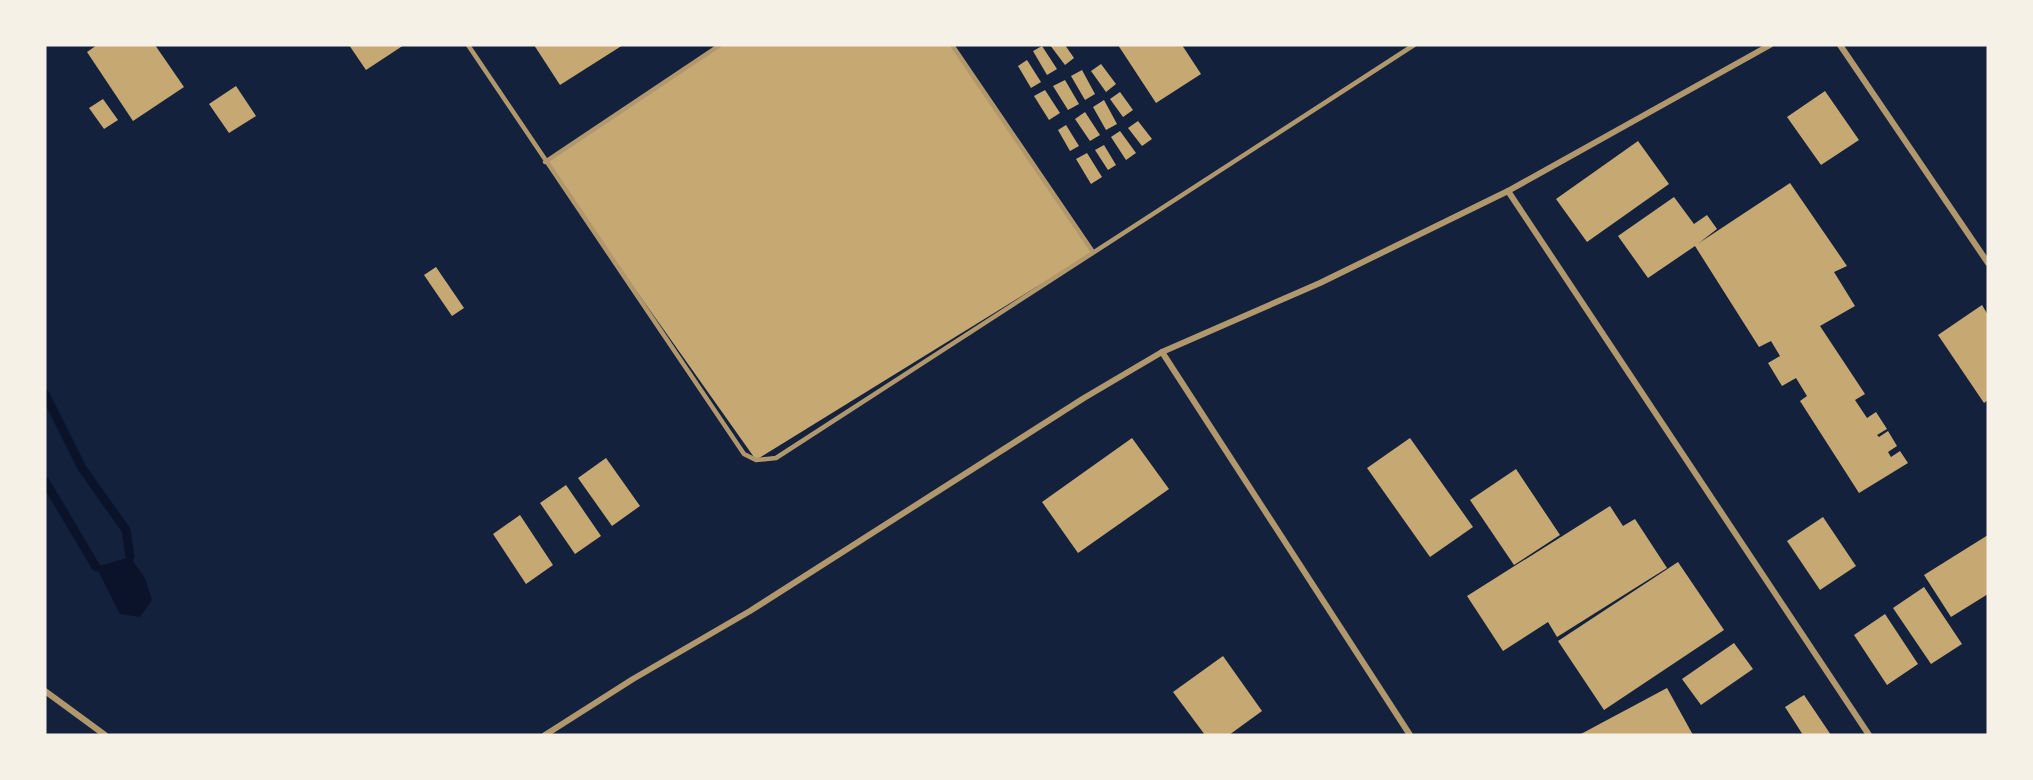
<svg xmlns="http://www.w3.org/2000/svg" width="2033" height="780" viewBox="0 0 2033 780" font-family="'Sofia Sans Condensed',sans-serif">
<rect width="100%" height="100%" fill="#14213d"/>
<path fill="#0b132b" d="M130,557L145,578L152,600L140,617L120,614L96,567Z"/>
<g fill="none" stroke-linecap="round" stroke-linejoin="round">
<g stroke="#0b132b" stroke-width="9">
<path d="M45,394L82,468L126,530L130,557"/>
<path d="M45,481L96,567"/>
</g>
</g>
<g fill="#c6a872">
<path d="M97,45H155L184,87L133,121L87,52Z"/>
<path d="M349,45H404L366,70Z"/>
<path d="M534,45H623L560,85Z"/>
<path d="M720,45H952L1093,252L756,460L545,162Z"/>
<path d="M1050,45H1065L1074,58L1065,65Z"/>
<path d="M1118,45H1182L1201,74L1156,103Z"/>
<path d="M1042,46L1057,69L1047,75L1033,51Z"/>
<path d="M1027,60L1041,82L1031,88L1018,66Z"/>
<path d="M1101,64L1116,84L1106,92L1091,71Z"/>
<path d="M1082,70L1095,94L1085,100L1071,76Z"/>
<path d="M1065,80L1079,104L1068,110L1053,86Z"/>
<path d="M236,86L256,116L229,133L209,104Z"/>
<path d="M1045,90L1060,113L1049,120L1034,96Z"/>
<path d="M1825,91L1859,140L1821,165L1787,117Z"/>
<path d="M1120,92L1133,110L1123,117L1110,99Z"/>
<path d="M103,99L118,120L104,129L89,108Z"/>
<path d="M1104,100L1117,124L1106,130L1093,107Z"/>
<path d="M1085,112L1100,135L1090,141L1075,119Z"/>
<path d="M1138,121L1152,139L1142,146L1128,128Z"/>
<path d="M1066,125L1079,146L1070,151L1058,130Z"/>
<path d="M1120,131L1136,153L1126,160L1111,137Z"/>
<path d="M1638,141L1669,184L1587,242L1556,199Z"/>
<path d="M1104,145L1116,165L1108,170L1095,150Z"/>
<path d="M1087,153L1102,177L1091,184L1076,159Z"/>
<path d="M1790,183L1847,266L1834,272L1855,306L1820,326L1865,394L1855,400L1867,418L1876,412L1887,429L1877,435L1879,437L1888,431L1897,446L1888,452L1891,457L1900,451L1908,463L1859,493L1800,401L1807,396L1796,378L1782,386L1768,363L1780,356L1771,341L1759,347L1695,246L1648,278L1618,236L1674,197L1694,224L1707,215L1717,229L1699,243Z"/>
<path d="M436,267L464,308L452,316L424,275Z"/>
<path d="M1982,305L1988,315V400L1984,403L1938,335Z"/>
<path d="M1132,438L1169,489L1078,553L1042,502Z"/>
<path d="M1410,438L1473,527L1430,557L1367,468Z"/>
<path d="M606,458L640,506L612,526L578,478Z"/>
<path d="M1516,469L1560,535L1514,565L1470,500Z"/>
<path d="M566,485L601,536L575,554L540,503Z"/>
<path d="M1610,506L1623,526L1635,519L1667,568L1557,637L1548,622L1503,651L1467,596Z"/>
<path d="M520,515L553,565L526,584L493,534Z"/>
<path d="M1823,517L1856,566L1820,590L1787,541Z"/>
<path d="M1988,535V594L1951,617L1924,575Z"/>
<path d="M1678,562L1724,630L1604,710L1558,641Z"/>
<path d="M1924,587L1962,644L1931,664L1893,608Z"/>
<path d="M1885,614L1918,664L1887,685L1854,635Z"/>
<path d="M1734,643L1753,669L1701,705L1682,679Z"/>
<path d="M1223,656L1262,711L1229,735H1205L1173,692Z"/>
<path d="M1667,688L1693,735H1579Z"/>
<path d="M1804,695L1831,735H1803L1785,707Z"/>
</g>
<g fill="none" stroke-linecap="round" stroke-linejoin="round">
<g stroke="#b1986c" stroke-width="4.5">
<path d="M468,45L744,454L756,460L776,458L1414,45"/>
<path d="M952,45L1093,252"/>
<path d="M545,162L720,45"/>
</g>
<g stroke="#b1986c" stroke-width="6">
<path d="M1840,45L1988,263"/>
<path d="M1508,191L1869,735"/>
<path d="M1162,352L1410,735"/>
<path d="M45,691L105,735"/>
<path d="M545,735L633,679L750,611L1084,398L1162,352L1320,283L1508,191L1770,45"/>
</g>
</g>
<rect width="2033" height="780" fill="none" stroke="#f6f1e7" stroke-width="93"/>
</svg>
